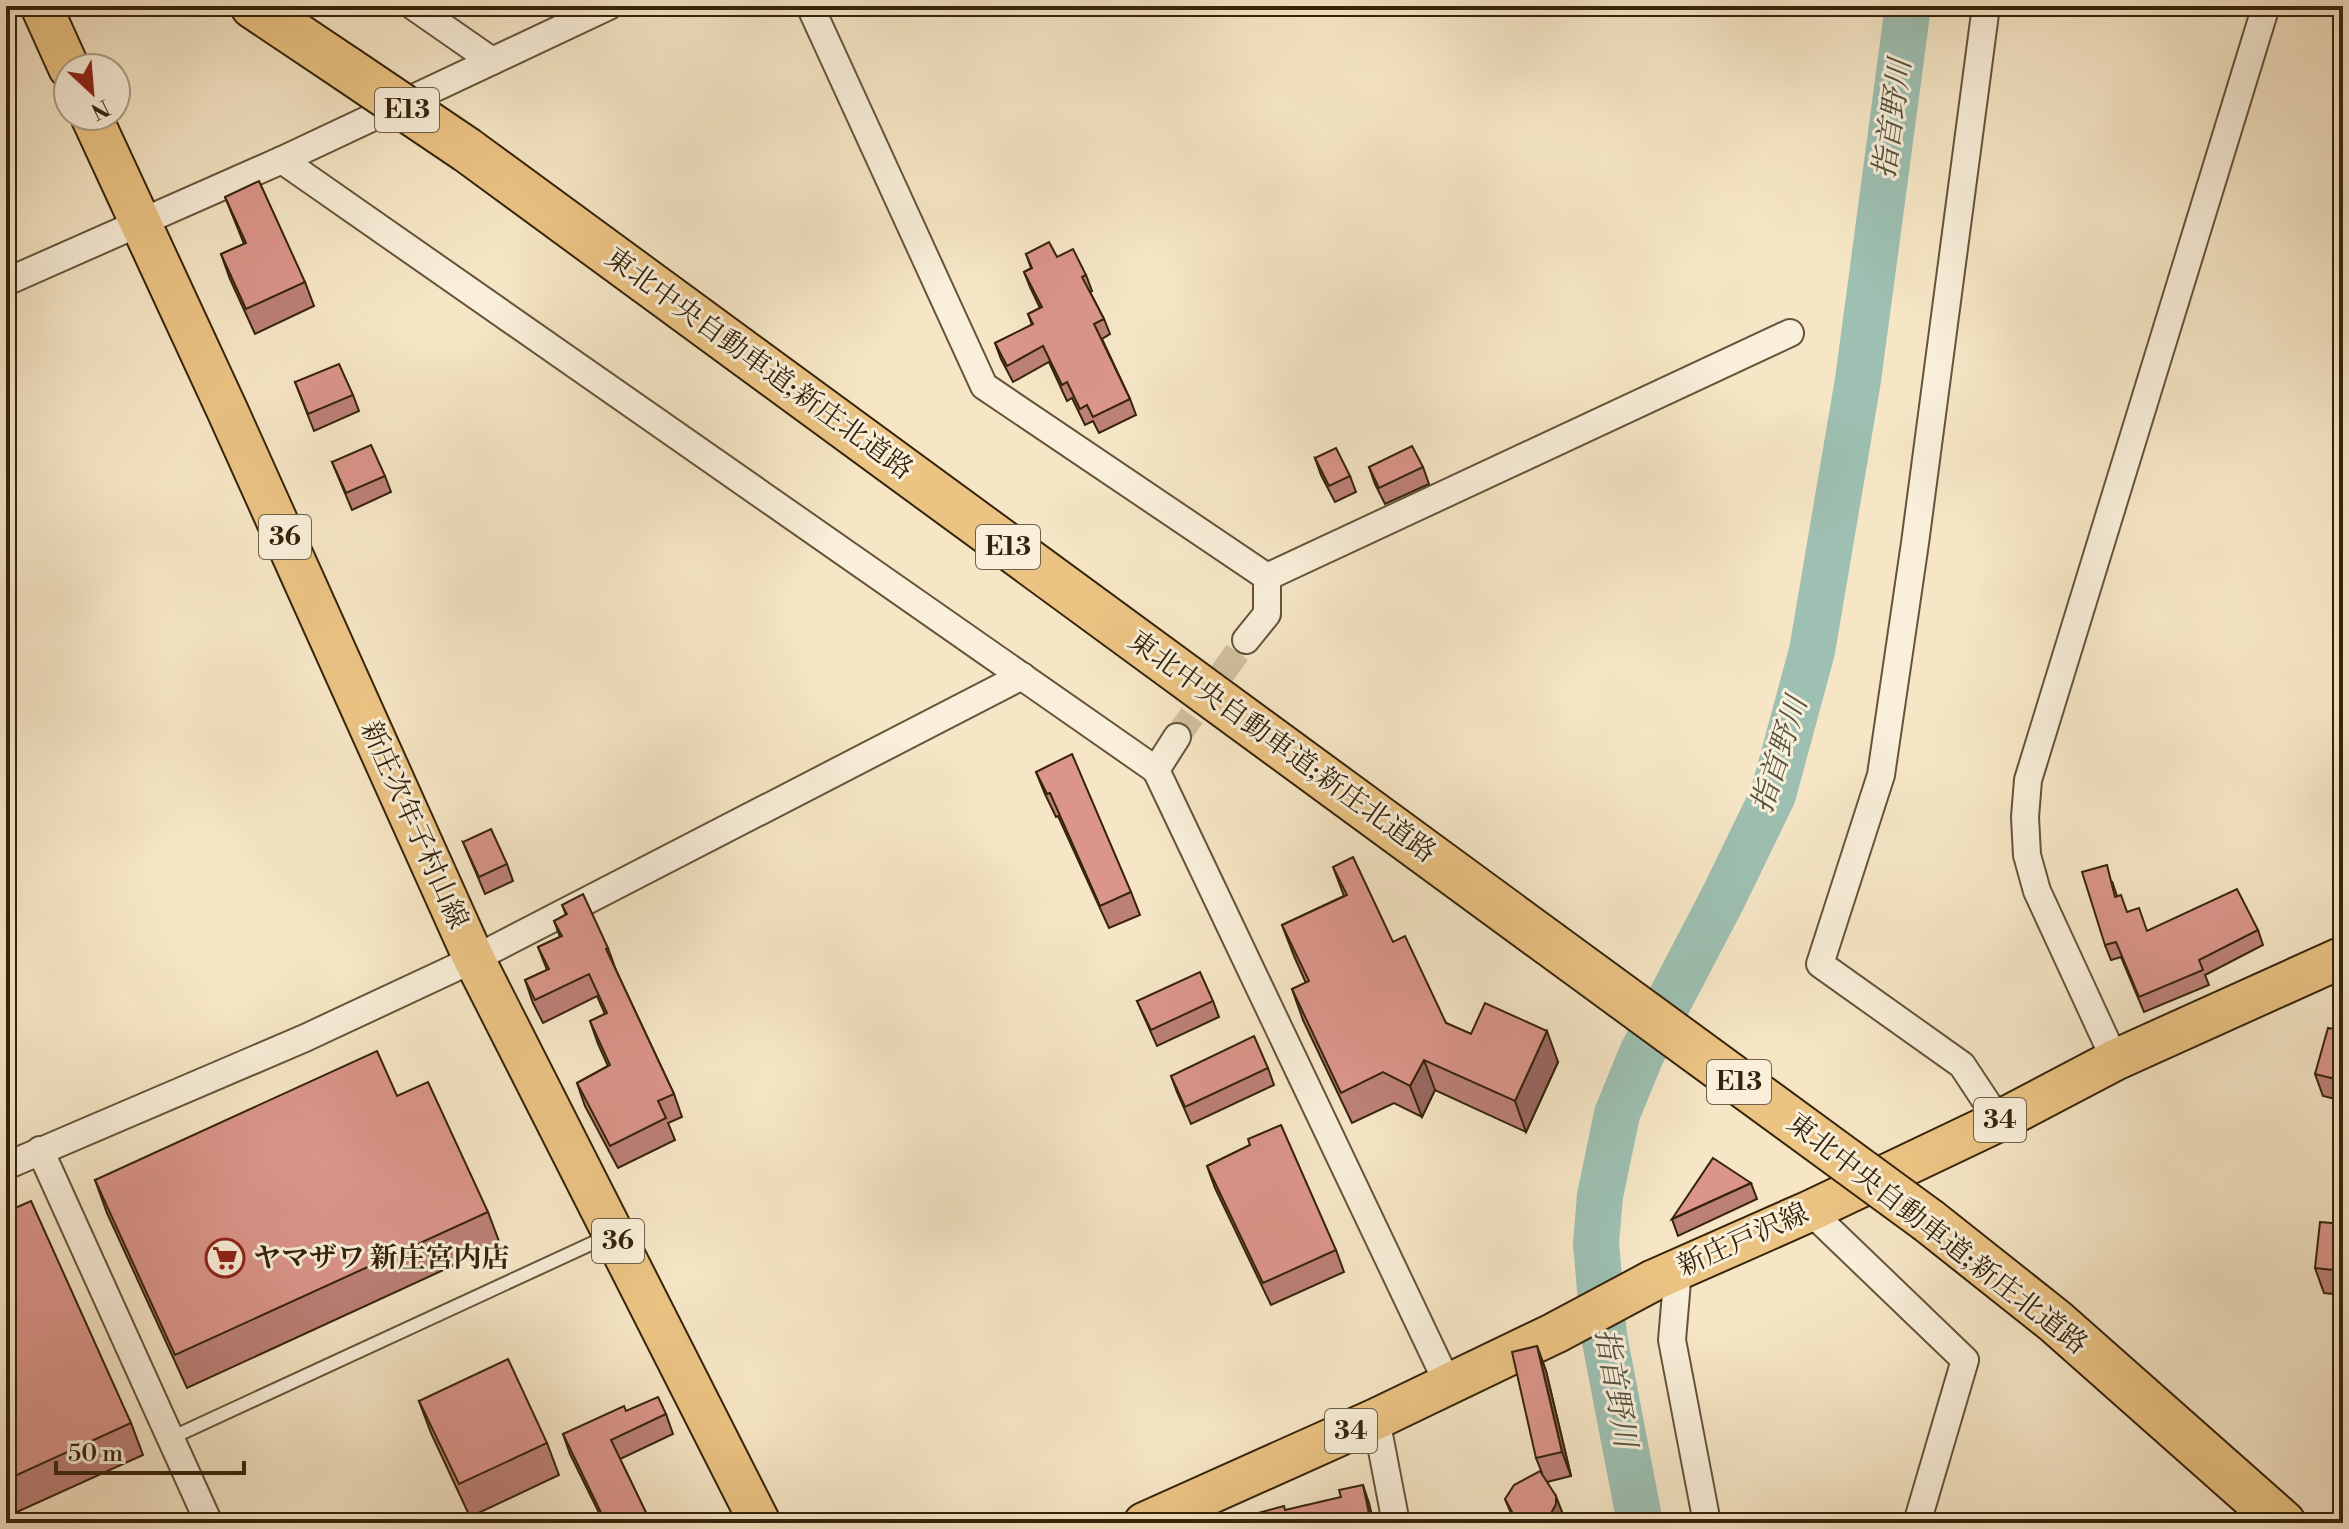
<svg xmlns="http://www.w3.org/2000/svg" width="2349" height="1529" viewBox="0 0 2349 1529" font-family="'Libre Bodoni','Noto Serif JP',serif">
<rect width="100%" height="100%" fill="#f6e6c6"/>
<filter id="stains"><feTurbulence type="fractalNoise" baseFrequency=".0025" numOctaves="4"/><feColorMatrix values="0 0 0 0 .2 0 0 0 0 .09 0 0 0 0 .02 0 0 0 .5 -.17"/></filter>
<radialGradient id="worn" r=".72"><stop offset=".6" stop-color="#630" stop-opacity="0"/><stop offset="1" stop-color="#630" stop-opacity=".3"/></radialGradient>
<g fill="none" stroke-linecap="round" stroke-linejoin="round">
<path stroke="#9dc0b2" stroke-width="46" d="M1640,1523L1604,1336L1596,1243L1600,1196L1617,1114L1642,1053L1723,898L1773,795L1812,651L1858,380L1908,6"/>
<path stroke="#cfbfa0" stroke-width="26" stroke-dasharray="26 13" stroke-linecap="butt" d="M1177,737L1246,640"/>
<defs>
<path id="lane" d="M171,1438L608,1236"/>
<g id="street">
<path d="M413,6L492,61"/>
<path d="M810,6L984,386L1267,577V614L1246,640"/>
<path d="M1986,6L1915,543L1881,775L1820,964L1962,1065L1999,1121"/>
<path d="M282,160L1156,770"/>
<path d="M6,282L282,160L609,6"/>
<path d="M1267,577L1790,333"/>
<path d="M1177,737L1156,770L1448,1384"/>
<path d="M2115,1060L2037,891L2027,855L2025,817L2028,780L2266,6"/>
<path d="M40,1150L209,1523"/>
<path d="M6,1166L305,1038L474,959L1022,676"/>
<path d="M1810,1211L1965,1360L1917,1523"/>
<path d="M1678,1270L1672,1340L1707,1523"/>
<path d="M1376,1419L1396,1523"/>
</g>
<g id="primary">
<path d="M41,6L69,68"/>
<path d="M91,116L228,412L474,959L760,1523"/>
<path d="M1144,1523L1376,1419L1555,1333L1654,1280L1810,1211L1999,1121L2115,1060L2343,957"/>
</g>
<g id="highway">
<path d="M253,6L347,69"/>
<path d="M467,150L1549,943"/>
<path d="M1929,1221L2055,1321L2283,1523"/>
</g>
</defs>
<use href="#lane" stroke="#655439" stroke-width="16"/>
<use href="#street" stroke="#655439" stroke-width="30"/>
<use href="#primary" stroke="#35230a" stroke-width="44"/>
<use href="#highway" stroke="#35230a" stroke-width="48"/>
<use href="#lane" stroke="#f9efda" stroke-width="12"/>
<use href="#street" stroke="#f9efda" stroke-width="26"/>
<use href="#primary" stroke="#ebc383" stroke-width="40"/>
<use href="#highway" stroke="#ebc383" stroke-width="44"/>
<defs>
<g id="highway-bridge">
<path d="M347,69L467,150"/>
<path d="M1549,943L1929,1221"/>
</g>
</defs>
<use href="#highway-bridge" stroke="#35230a" stroke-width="48" stroke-linecap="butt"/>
<use href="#highway-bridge" stroke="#ebc383" stroke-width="44"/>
</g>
<g fill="#bc8077" stroke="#35230a" stroke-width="2">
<path d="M225,197L305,282L314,306L255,334L230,279L221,254L244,244Z"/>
<path d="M1026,254L1057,257L1086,275L1092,291L1090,292L1104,319L1110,334L1102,339L1130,399L1136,415L1099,433L1093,421L1085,425L1072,398L1067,401L1049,362L1013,382L1001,359L995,343L1032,325L1028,314L1040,308L1030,287L1024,272L1031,268Z"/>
<path d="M295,382L353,395L359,411L314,431Z"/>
<path d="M1315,458L1350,476L1356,492L1335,502L1321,475Z"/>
<path d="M332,462L385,476L391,492L352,510Z"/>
<path d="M1369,467H1423L1429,484L1385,504L1375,484Z"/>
<path d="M1036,772L1131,892L1140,915L1109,928L1058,816L1056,817L1045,794Z"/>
<path d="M463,842L507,864L513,881L485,894Z"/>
<path d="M1333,867L1393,942L1446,1023L1471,1034L1558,1062L1526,1132L1435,1090L1422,1117L1394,1103L1352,1123L1303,1020L1292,989L1306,983L1294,956L1282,925L1344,896Z"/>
<path d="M2112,881L2117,896L2127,912L2147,931L2258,930L2263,945L2205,975L2209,985L2144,1012L2121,957L2111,960L2105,945Z"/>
<path d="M562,905L608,948L616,970L674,1094L682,1117L668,1123L675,1140L618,1168L585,1106L577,1083L608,1066L598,1044L590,1021L605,1014L597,996L543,1023L533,1003L525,980L547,970L538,947L560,937L554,921L566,915Z"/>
<path d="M1137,1001H1213L1219,1017L1157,1046Z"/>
<path d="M2343,1012V1101L2323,1096L2315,1074Z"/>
<path d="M1268,1068L1274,1085L1191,1124L1177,1092L1171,1076Z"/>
<path d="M397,1096L488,1212L500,1244L187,1388L107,1213L95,1180Z"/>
<path d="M1250,1145L1336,1250L1344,1272L1271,1305L1215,1188L1207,1166Z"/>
<path d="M1751,1183L1757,1199L1678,1236L1672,1219Z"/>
<path d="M6,1212L131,1423L143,1455L6,1517Z"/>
<path d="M2343,1224V1295L2324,1293L2315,1268Z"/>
<path d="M1537,1346L1546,1371L1571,1476L1547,1482L1562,1512V1520L1561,1523H1515L1505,1499L1542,1473L1536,1458Z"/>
<path d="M419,1401L547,1443L559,1475L470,1517L431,1433Z"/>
<path d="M626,1411L666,1414L673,1434L620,1459L651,1523H604L570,1454L563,1434Z"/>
</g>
<g fill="#996861" stroke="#35230a" stroke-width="2">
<path d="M1547,1031L1558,1062L1526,1132L1515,1101Z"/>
<path d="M1424,1060L1435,1090L1422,1117L1410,1086Z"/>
<path d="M1537,1346L1546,1371L1571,1476L1562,1452Z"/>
<path d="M1363,1485L1369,1503L1374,1523H1371Z"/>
<path d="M1556,1496L1562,1512V1520L1561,1523H1551L1549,1517Z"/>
</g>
<g fill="#db958a" stroke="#35230a" stroke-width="2">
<path d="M259,181L305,282L246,309L221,254L246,243L225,197Z"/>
<path d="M1049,242L1057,257L1073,249L1086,275L1082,277L1104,319L1094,324L1130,399L1093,417L1087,405L1080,409L1067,382L1062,385L1043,346L1007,366L995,343L1033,324L1028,314L1042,307L1024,272L1032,268L1026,254Z"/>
<path d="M339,364L353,395L308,414L295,382Z"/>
<path d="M371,445L385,476L346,493L332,462Z"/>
<path d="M1412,446L1423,467L1379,488L1369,467Z"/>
<path d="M1336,448L1350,476L1329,486L1315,458Z"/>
<path d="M1072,754L1131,892L1100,906L1050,793L1047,794L1036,772Z"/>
<path d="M491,829L507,864L479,877L463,842Z"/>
<path d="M1353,857L1393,942L1405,936L1446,1023L1471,1034L1485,1003L1547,1031L1515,1101L1424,1060L1410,1086L1383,1072L1341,1093L1292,989L1309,981L1282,925L1347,895L1333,867Z"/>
<path d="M2107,865L2115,897L2121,895L2127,912L2139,908L2147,931L2237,889L2258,930L2199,960L2203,970L2139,997L2116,942L2105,945L2082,872Z"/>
<path d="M583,894L608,948L606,949L674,1094L658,1101L666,1118L610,1146L577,1083L610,1065L590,1021L607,1013L589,974L535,1000L525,980L549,969L538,947L562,936L554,921L567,914L562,905Z"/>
<path d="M1200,972L1213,1001L1151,1030L1137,1001Z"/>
<path d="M2343,1012V1081L2315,1074L2328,1028L2334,1029Z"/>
<path d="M1254,1036L1268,1068L1185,1107L1171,1076Z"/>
<path d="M377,1051L397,1096L428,1082L488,1212L175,1355L95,1180Z"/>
<path d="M1281,1125L1336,1250L1263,1283L1207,1166L1250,1145L1248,1139Z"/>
<path d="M1713,1158L1751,1183L1672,1219Z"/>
<path d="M31,1201L131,1423L6,1480V1212Z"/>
<path d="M2320,1222L2343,1224V1271L2315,1268Z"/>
<path d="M1537,1346L1562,1452L1536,1458L1512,1352Z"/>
<path d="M508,1359L547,1443L459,1484L419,1401Z"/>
<path d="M658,1397L666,1414L611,1440L651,1523H606L563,1434L624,1406L626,1411Z"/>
<path d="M1540,1471L1556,1496V1504L1549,1517L1535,1523L1519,1520L1513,1514L1505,1499L1514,1485Z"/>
<path d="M1363,1485L1371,1523H1221L1284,1506L1285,1510L1341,1497L1339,1490Z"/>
</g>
<defs>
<symbol id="supermarket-ring" viewBox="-11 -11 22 22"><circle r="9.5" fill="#f9efda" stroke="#8f2418" stroke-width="1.5"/><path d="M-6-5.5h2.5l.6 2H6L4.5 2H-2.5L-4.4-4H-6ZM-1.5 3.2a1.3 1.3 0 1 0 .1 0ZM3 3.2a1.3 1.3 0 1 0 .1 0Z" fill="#8f2418"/></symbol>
</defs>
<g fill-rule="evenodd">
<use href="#supermarket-ring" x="203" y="1236" width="44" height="44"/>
</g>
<g text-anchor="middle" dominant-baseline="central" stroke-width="6" stroke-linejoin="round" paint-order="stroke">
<g fill="#f9efda" stroke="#706048" stroke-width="2">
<rect x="375" y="88" width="64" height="44" rx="6"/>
<rect x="259" y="515" width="52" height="44" rx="6"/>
<rect x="976" y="525" width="64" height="44" rx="6"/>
<rect x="1707" y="1060" width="64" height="44" rx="6"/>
<rect x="1974" y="1098" width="52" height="44" rx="6"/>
<rect x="592" y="1219" width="52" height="44" rx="6"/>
<rect x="1325" y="1409" width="52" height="44" rx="6"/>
</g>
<g font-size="26" font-weight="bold" fill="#35230a">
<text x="407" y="110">E13</text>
<text x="285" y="537">36</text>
<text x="1008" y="547">E13</text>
<text x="1739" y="1082">E13</text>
<text x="2000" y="1120">34</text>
<text x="618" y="1241">36</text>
<text x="1351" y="1431">34</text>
</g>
<g font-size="28" fill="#35230a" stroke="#f9efda">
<text transform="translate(759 364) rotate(36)">東北中央自動車道;新庄北道路</text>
<text transform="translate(1282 747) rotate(36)">東北中央自動車道;新庄北道路</text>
<text transform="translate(414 825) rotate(66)">新庄次年子村山線</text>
<text transform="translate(1937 1234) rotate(38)">東北中央自動車道;新庄北道路</text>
<text transform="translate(1743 1240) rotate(-24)">新庄戸沢線</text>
</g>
<g font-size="28" font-weight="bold" fill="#35230a" stroke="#f9efda" text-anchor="start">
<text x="253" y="1258">ヤマザワ 新庄宮内店</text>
</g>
<g font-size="30" font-style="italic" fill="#54523c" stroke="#f9efda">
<text transform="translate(1893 119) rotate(-82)">指首野川</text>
<text transform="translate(1780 755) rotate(-72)">指首野川</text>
<text transform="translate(1615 1388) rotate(80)">指首野川</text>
</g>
</g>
<rect width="2349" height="1529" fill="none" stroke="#f6e6c6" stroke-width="32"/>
<rect x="8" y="8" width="2333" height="1513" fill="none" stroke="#35230a" stroke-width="4"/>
<rect x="16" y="16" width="2317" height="1497" fill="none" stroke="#35230a" stroke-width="2"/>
<g transform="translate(92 92) rotate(154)"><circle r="38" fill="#f9efda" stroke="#ab9d87" stroke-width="2"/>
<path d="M0-6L14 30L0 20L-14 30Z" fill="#8f2418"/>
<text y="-12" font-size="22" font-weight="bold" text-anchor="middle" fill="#35230a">N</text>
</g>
<path d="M56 1461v12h188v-12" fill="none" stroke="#35230a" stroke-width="4"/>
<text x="68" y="1461" font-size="24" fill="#35230a" stroke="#f9efda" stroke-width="6" paint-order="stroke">50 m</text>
<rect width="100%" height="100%" filter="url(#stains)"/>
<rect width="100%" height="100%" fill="url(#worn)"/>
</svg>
